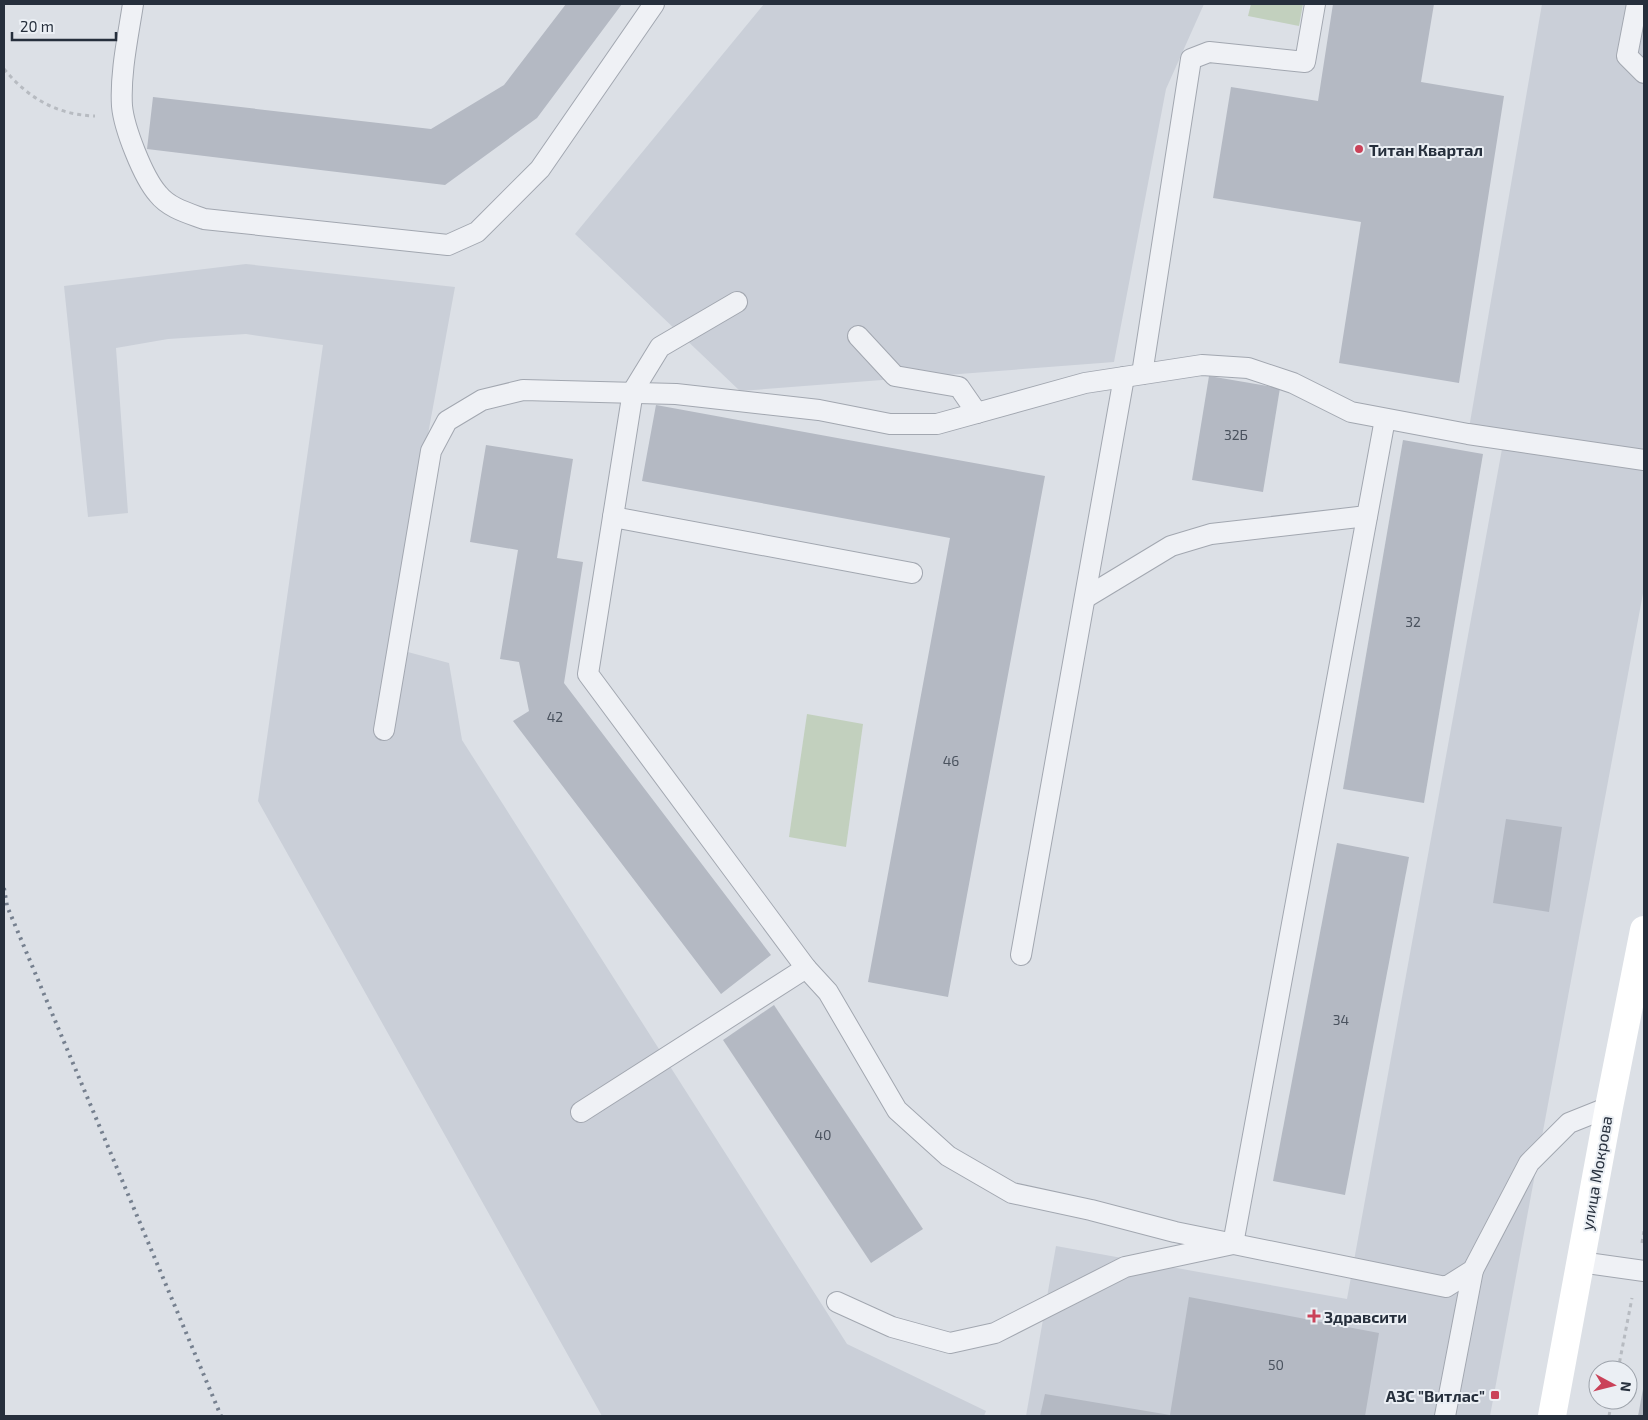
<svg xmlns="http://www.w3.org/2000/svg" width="1648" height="1420" viewBox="0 0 1648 1420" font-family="'Exo 2',sans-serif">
<rect width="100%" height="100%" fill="#dce0e6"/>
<g fill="#cacfd8">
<path d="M764,4H1204L1166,89L1114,362L740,391L575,234Z"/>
<path d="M1542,4H1644V588L1490,1416H1026L1056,1246L1347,1299L1504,438L1468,434Z"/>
<path d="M246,264L455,287L389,647L449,663L462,740L847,1344L986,1411L984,1416H602L258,801L323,345L246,334L168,339L116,348L128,513L88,517L64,286Z"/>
</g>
<g fill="#c2d0be">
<path d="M1251,4H1303L1299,26L1248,16Z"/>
<path d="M807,714L863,724L846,847L789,837Z"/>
</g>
<g fill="#b4b9c3">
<path d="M566,4H622L537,118L445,185L147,149L153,97L431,129L504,85Z"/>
<path d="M1333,4H1434L1421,82L1504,96L1459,383L1339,363L1361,222L1213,198L1231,87L1318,101Z"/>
<path d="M1209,376L1280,388L1263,492L1192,480Z"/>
<path d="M656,405L1045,476L948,997L868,982L950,538L642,481Z"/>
<path d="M1403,440L1483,454L1424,803L1343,789Z"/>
<path d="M486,445L573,459L557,558L583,562L564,683L771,955L721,994L513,721L529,711L519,662L500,659L518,550L470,542Z"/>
<path d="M1506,819L1562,827L1549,912L1493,903Z"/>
<path d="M1337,843L1409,857L1345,1195L1273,1181Z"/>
<path d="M774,1005L923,1229L871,1263L723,1040Z"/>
<path d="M1189,1297L1379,1333L1365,1416H1040L1045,1394L1170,1415Z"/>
<path d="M1643,1389L1644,1416H1638Z"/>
</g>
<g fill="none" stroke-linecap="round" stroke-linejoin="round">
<defs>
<g id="service">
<path d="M133,4C128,37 120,73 122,106C124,128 143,177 158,194C169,208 188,213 204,219L448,245L477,232L540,169L654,4"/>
<path d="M1637,4L1627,56L1644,73"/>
<path d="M858,336L895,376L959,387L977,413"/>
<path d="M1142,374L1191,59L1209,52L1305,62L1315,4"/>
<path d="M613,517L633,391L660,347L737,302"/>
<path d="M912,573L613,517L588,674L806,968L828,992L897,1110L948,1156L1012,1193L1091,1210L1175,1232L1446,1287L1473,1270L1529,1163L1569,1123L1609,1107"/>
<path d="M1085,598L1171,546L1211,534L1367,516"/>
<path d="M384,730L431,451L447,421L482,400L523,390L676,394L819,410L890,424H937L1085,383L1202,365L1248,368L1293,383L1351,412L1468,434L1644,460"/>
<path d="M1021,955L1124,377"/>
<path d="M581,1112L806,968"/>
<path d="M1580,1262L1644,1271"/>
<path d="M837,1302L892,1327L950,1343L995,1333L1125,1267L1233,1244L1385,419"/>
<path d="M1445,1416L1473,1270"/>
</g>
</defs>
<use href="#service" stroke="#a2a7b0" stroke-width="22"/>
<g stroke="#b7bbc1" stroke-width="3" stroke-dasharray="4 4" stroke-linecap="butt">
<path d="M4,69C28,98 57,115 95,116"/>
<path d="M1642,1243L1644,1231"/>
<path d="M1618,1370L1632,1298"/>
<path d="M1609,1416L1612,1400"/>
</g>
<use href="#service" stroke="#eff1f5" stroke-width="20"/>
<path stroke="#fff" stroke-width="28" d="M1552,1416L1609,1107L1644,930"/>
<path stroke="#76808f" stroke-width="4" stroke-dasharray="2.5 5" stroke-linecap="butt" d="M4,888L7,906L221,1416"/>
</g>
<g fill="#ca4259" stroke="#ebeff4" stroke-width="2">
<circle cx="1359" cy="149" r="5"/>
<path d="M1311.5 1308.5h5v5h5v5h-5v5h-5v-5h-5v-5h5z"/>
<rect x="1490" y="1390" width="10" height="10" rx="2.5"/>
</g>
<g text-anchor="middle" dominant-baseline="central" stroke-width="4" stroke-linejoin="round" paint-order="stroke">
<g font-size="14" fill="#4a525e">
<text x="1236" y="434">32Б</text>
<text x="1413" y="621">32</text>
<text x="555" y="716">42</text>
<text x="951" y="760">46</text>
<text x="1341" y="1019">34</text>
<text x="823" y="1134">40</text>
<text x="1276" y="1364">50</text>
</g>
<g font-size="16" font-weight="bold" fill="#262f3c" stroke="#ebeff4" text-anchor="start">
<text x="1369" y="149">Титан Квартал</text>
<text x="1324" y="1316">Здравсити</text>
<text x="1485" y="1395" text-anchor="end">АЗС "Витлас"</text>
</g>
<g font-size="16" fill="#262f3c" stroke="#ebeff4">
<text transform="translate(1596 1173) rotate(-80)">улица Мокрова</text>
</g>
</g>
<rect width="1648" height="1420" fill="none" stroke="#262f3c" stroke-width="10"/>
<g transform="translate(1613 1385) rotate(97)"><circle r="24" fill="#ebeff4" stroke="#9ca2aa"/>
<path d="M0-4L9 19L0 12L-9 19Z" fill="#ca4259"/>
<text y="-8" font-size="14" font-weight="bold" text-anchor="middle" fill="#262f3c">N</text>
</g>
<path d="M12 32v8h104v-8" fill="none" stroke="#262f3c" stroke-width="2.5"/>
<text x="20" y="32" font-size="15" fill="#262f3c" stroke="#ebeff4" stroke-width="4" paint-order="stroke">20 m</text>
</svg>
